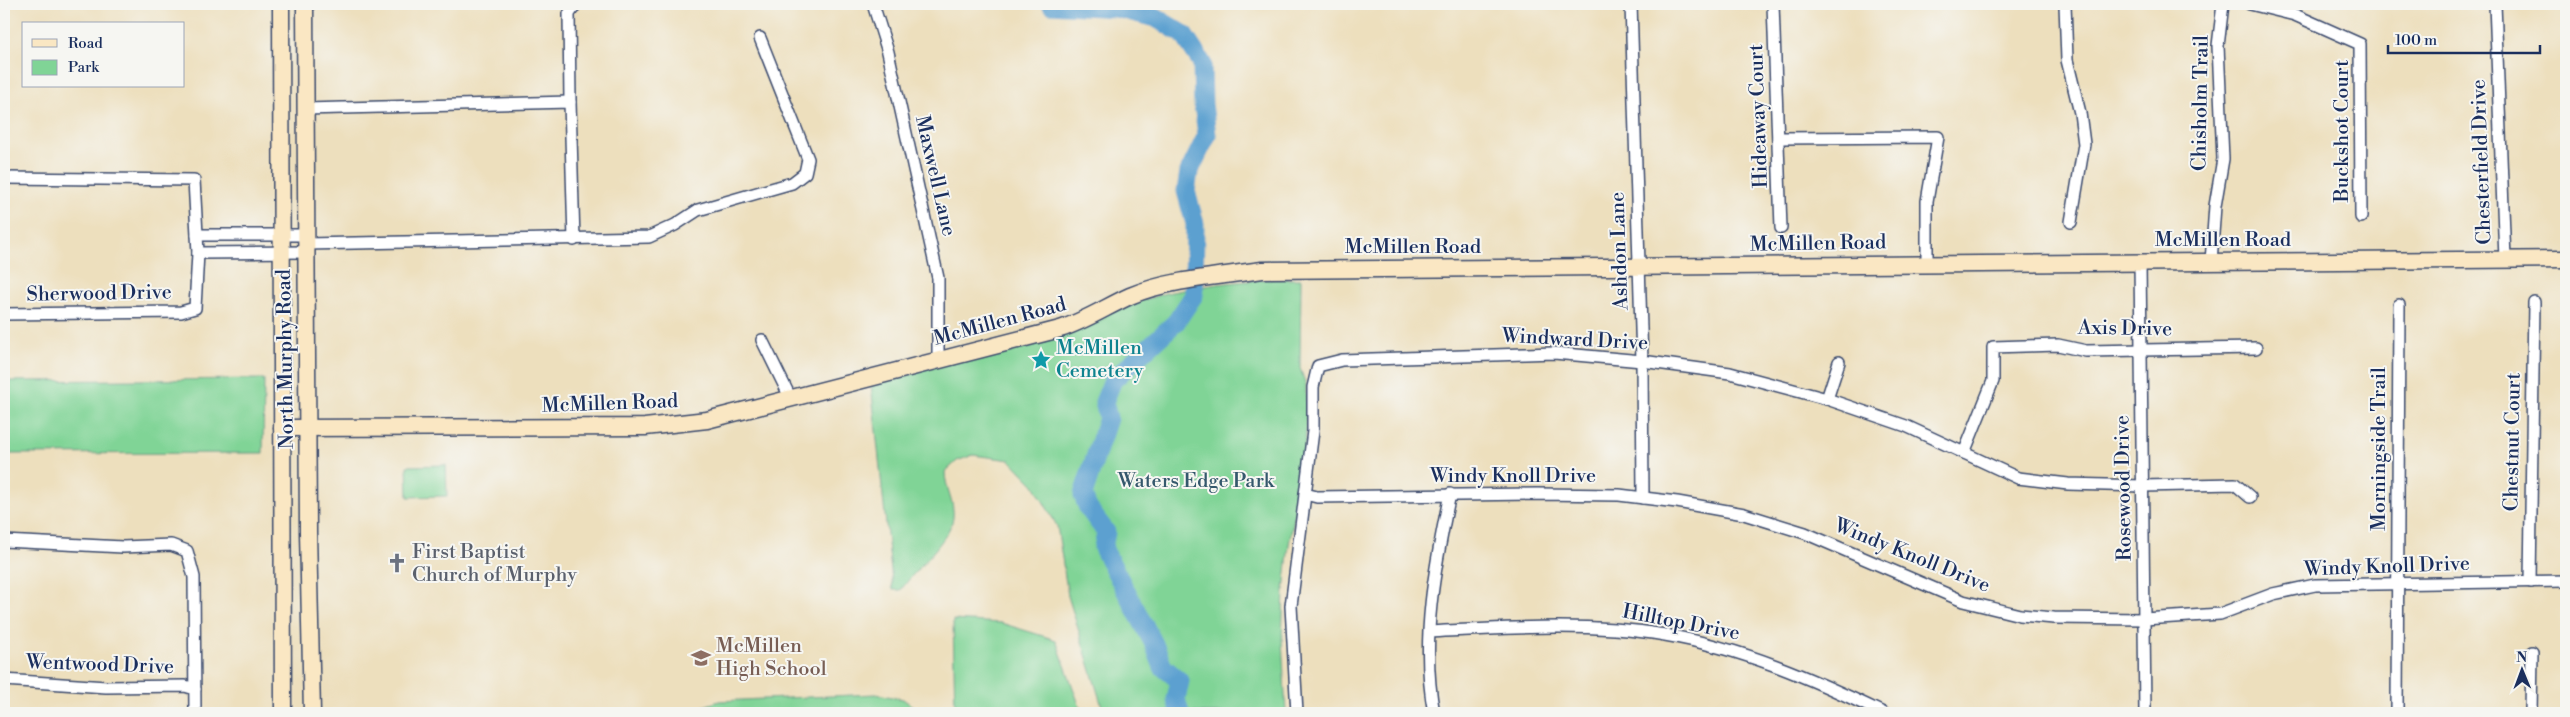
<svg xmlns="http://www.w3.org/2000/svg" width="2570" height="717" viewBox="0 0 2570 717" font-family="'Libre Bodoni',serif">
<rect width="100%" height="100%" fill="#f6f6f2"/>
<filter id="ink" filterUnits="userSpaceOnUse"><feTurbulence type="fractalNoise" baseFrequency=".02" numOctaves="2"/><feDisplacementMap in="SourceGraphic" scale="10" xChannelSelector="R" yChannelSelector="G"/><feConvolveMatrix kernelMatrix="1 2 1 2 8 2 1 2 1" color-interpolation-filters="sRGB"/></filter>
<filter id="wash" filterUnits="userSpaceOnUse"><feTurbulence type="fractalNoise" baseFrequency=".0096" numOctaves="4" result="noise"/><feDisplacementMap in="SourceGraphic" scale="20" xChannelSelector="R" yChannelSelector="G"/><feGaussianBlur stdDeviation="1.12" result="paint"/><feColorMatrix in="noise" values="0 0 0 0 0 0 0 0 0 0 0 0 0 0 0 0 0 1.4 0 .05"/><feComposite in="paint" operator="in"/></filter>
<g filter="url(#wash)">
<rect width="100%" height="100%" fill="#eddfbd"/>
<g fill="#80d496" stroke="#4e827a">
<path d="M1268,279H1301L1300,368L1306,385V432L1301,483L1289,544L1284,591L1282,640L1286,713H1104L1068,596L1057,526L1034,485L1010,460L973,455L957,461L945,472C945,488 955,501 953,518C949,541 915,569 901,590H893L871,384L1166,293L1217,284Z"/>
<path d="M264,379L263,453L4,454V381Z"/>
<path d="M446,465L447,496L408,497L407,466Z"/>
<path d="M953,620L1001,623L1056,640L1082,713H955Z"/>
<path d="M876,694L903,699L922,713H691L701,707L719,701Z"/>
</g>
<g fill="none" stroke-linecap="round" stroke-linejoin="round">
<path stroke="#5ba0d0" stroke-width="19" d="M1051,4L1116,8L1156,18L1183,34L1202,63L1203,104L1207,135L1189,172L1186,191L1195,224L1194,295L1176,322L1113,380L1104,402L1108,418L1083,495L1088,508L1106,532L1103,548L1154,644L1163,667L1180,681L1176,699L1180,713"/>
</g>
</g>
<g filter="url(#ink)">
<g fill="none" stroke-linecap="round" stroke-linejoin="round">
<defs>
<g id="street">
<path d="M873,4L888,52L938,278V360"/>
<path d="M1631,4L1642,361L1643,498"/>
<path d="M1773,4L1781,228"/>
<path d="M2065,4L2067,60L2080,113L2084,144L2071,222"/>
<path d="M2250,4L2295,15L2360,44L2361,217"/>
<path d="M2495,4L2505,259"/>
<path d="M570,102L569,14L576,4"/>
<path d="M305,109L570,102L574,240"/>
<path d="M1778,138L1938,137L1927,201V264"/>
<path d="M4,178L194,180L198,253L195,308L181,312L4,314"/>
<path d="M197,235H306"/>
<path d="M306,244L649,237L675,225L698,210L792,183L805,173L808,159L760,38"/>
<path d="M198,253L306,252"/>
<path d="M2140,262L2145,713"/>
<path d="M2211,262L2215,206L2223,159L2218,46L2223,4"/>
<path d="M762,340L791,399"/>
<path d="M1827,399L1839,362"/>
<path d="M1964,453L1993,381V347L2058,345L2086,351L2256,348"/>
<path d="M1305,494L1317,497L1537,494L1619,495L1677,502L1744,514L1805,533L1963,601L2020,615L2054,618L2144,619L2220,614L2273,594L2315,585L2566,581"/>
<path d="M4,541L123,547L171,545L187,551L194,577L195,713"/>
<path d="M2530,582L2534,302"/>
<path d="M1430,632C1508,628 1587,622 1665,635C1742,648 1813,679 1883,713"/>
<path d="M4,680L106,687L185,686L195,689"/>
<path d="M1297,713L1291,606L1313,431V387L1318,366L1342,360L1554,353L1642,361L1730,373L1827,399L1906,426L2018,478L2068,484L2143,486L2235,484L2250,497"/>
<path d="M1434,713C1420,641 1435,565 1450,494"/>
<path d="M2397,713L2399,305"/>
<path d="M2531,713L2532,652"/>
</g>
<g id="secondary">
<path d="M281,4L283,713"/>
<path d="M305,4L308,532L312,713"/>
<path d="M282,428L645,427L707,420L1060,329C1085,321 1106,307 1130,296C1167,280 1221,276 1262,270L2566,259"/>
</g>
</defs>
<use href="#street" stroke="#3a496c" stroke-width="14"/>
<use href="#secondary" stroke="#3a496c" stroke-width="19"/>
<use href="#street" stroke="#fff" stroke-width="11"/>
<use href="#secondary" stroke="#fae7c3" stroke-width="16"/>
</g>
</g>
<defs>
<symbol id="sight-bare" viewBox="-9 -9 18 18"><path d="M0-6L1.8-2.2L6-1.7L2.9 1.2L3.7 5.4L0 3.3L-3.7 5.4L-2.9 1.2L-6-1.7L-1.8-2.2Z" fill="#0f9aa8" stroke="#f6f6f2" stroke-width="2.5" paint-order="stroke"/></symbol>
<symbol id="church-bare" viewBox="-9 -9 18 18"><path d="M-1.2-6h2.4v3.5h3.3v2.4h-3.3V6h-2.4V-.1h-3.3v-2.4h3.3Z" fill="#6b7280" stroke="#f6f6f2" stroke-width="2.5" paint-order="stroke"/></symbol>
<symbol id="school-bare" viewBox="-9 -9 18 18"><path d="M0-5L7-2L0 1L-7-2ZM-4 1L0 2.5L4 1V4Q0 6-4 4Z" fill="#8d6e63" stroke="#f6f6f2" stroke-width="2.5" paint-order="stroke"/></symbol>
</defs>
<g fill-rule="evenodd">
<use href="#sight-bare" x="1027" y="346" width="28" height="28"/>
<use href="#church-bare" x="383" y="549" width="28" height="28"/>
<use href="#school-bare" x="687" y="644" width="28" height="28"/>
</g>
<g text-anchor="middle" dominant-baseline="central" stroke-width="4" stroke-linejoin="round" paint-order="stroke">
<g font-size="20" fill="#1b2f5e" stroke="#f6f6f2">
<text transform="translate(2201 103) rotate(-89)">Chisholm Trail</text>
<text transform="translate(1759 116) rotate(-92)">Hideaway Court</text>
<text transform="translate(2342 131) rotate(-90)">Buckshot Court</text>
<text transform="translate(2482 162) rotate(-92)">Chesterfield Drive</text>
<text transform="translate(935 176) rotate(77)">Maxwell Lane</text>
<text x="2223" y="240">McMillen Road</text>
<text transform="translate(1818 244) rotate(-1)">McMillen Road</text>
<text x="1413" y="247">McMillen Road</text>
<text transform="translate(1620 251) rotate(-92)">Ashdon Lane</text>
<text transform="translate(99 294) rotate(-1)">Sherwood Drive</text>
<text transform="translate(1000 322) rotate(-15)">McMillen Road</text>
<text transform="translate(2125 329) rotate(1)">Axis Drive</text>
<text transform="translate(1575 340) rotate(3)">Windward Drive</text>
<text transform="translate(286 359) rotate(-91)">North Murphy Road</text>
<text transform="translate(610 404) rotate(-2)">McMillen Road</text>
<text transform="translate(2513 442) rotate(-89)">Chestnut Court</text>
<text transform="translate(2379 449) rotate(-90)">Morningside Trail</text>
<text x="1513" y="476">Windy Knoll Drive</text>
<text transform="translate(2124 488) rotate(-91)">Rosewood Drive</text>
<text transform="translate(1912 556) rotate(22)">Windy Knoll Drive</text>
<text transform="translate(2387 567) rotate(-2)">Windy Knoll Drive</text>
<text transform="translate(1681 623) rotate(11)">Hilltop Drive</text>
<text transform="translate(100 665) rotate(2)">Wentwood Drive</text>
</g>
<g font-size="20" fill="#0d838f" stroke="#f6f6f2" text-anchor="start">
<text x="1056" y="348">McMillen<tspan x="1056" dy="23">Cemetery</tspan></text>
</g>
<g font-size="20" fill="#34586c" stroke="#f6f6f2">
<text x="1196" y="481">Waters Edge Park</text>
</g>
<g font-size="20" fill="#5b616d" stroke="#f6f6f2" text-anchor="start">
<text x="412" y="552">First Baptist<tspan x="412" dy="23">Church of Murphy</tspan></text>
</g>
<g font-size="20" fill="#785e54" stroke="#f6f6f2" text-anchor="start">
<text x="716" y="646">McMillen<tspan x="716" dy="23">High School</tspan></text>
</g>
</g>
<rect width="2570" height="717" fill="none" stroke="#f6f6f2" stroke-width="20"/>
<rect x="22" y="22" width="162" height="65" fill="#f6f6f2" stroke="#9ea6b7"/>
<rect x="32" y="39" width="25" height="8" fill="#fae7c3" stroke="#9ea6b7"/>
<text x="68" y="48" font-size="15" fill="#1b2f5e">Road</text>
<rect x="32" y="60" width="25" height="15" fill="#80d496" stroke="#9ea6b7"/>
<text x="68" y="72" font-size="15" fill="#1b2f5e">Park</text>
<g transform="translate(2522 670) rotate(359)" stroke="#f6f6f2" stroke-width="4" paint-order="stroke">
<path d="M0-4L9 19L0 12L-9 19Z" fill="#1b2f5e"/>
<text y="-8" font-size="14" font-weight="bold" text-anchor="middle" fill="#1b2f5e">N</text>
</g>
<path d="M2388 45v8h152v-8" fill="none" stroke="#1b2f5e" stroke-width="2.5"/>
<text x="2395" y="45" font-size="15" fill="#1b2f5e" stroke="#f6f6f2" stroke-width="4" paint-order="stroke">100 m</text>
</svg>
